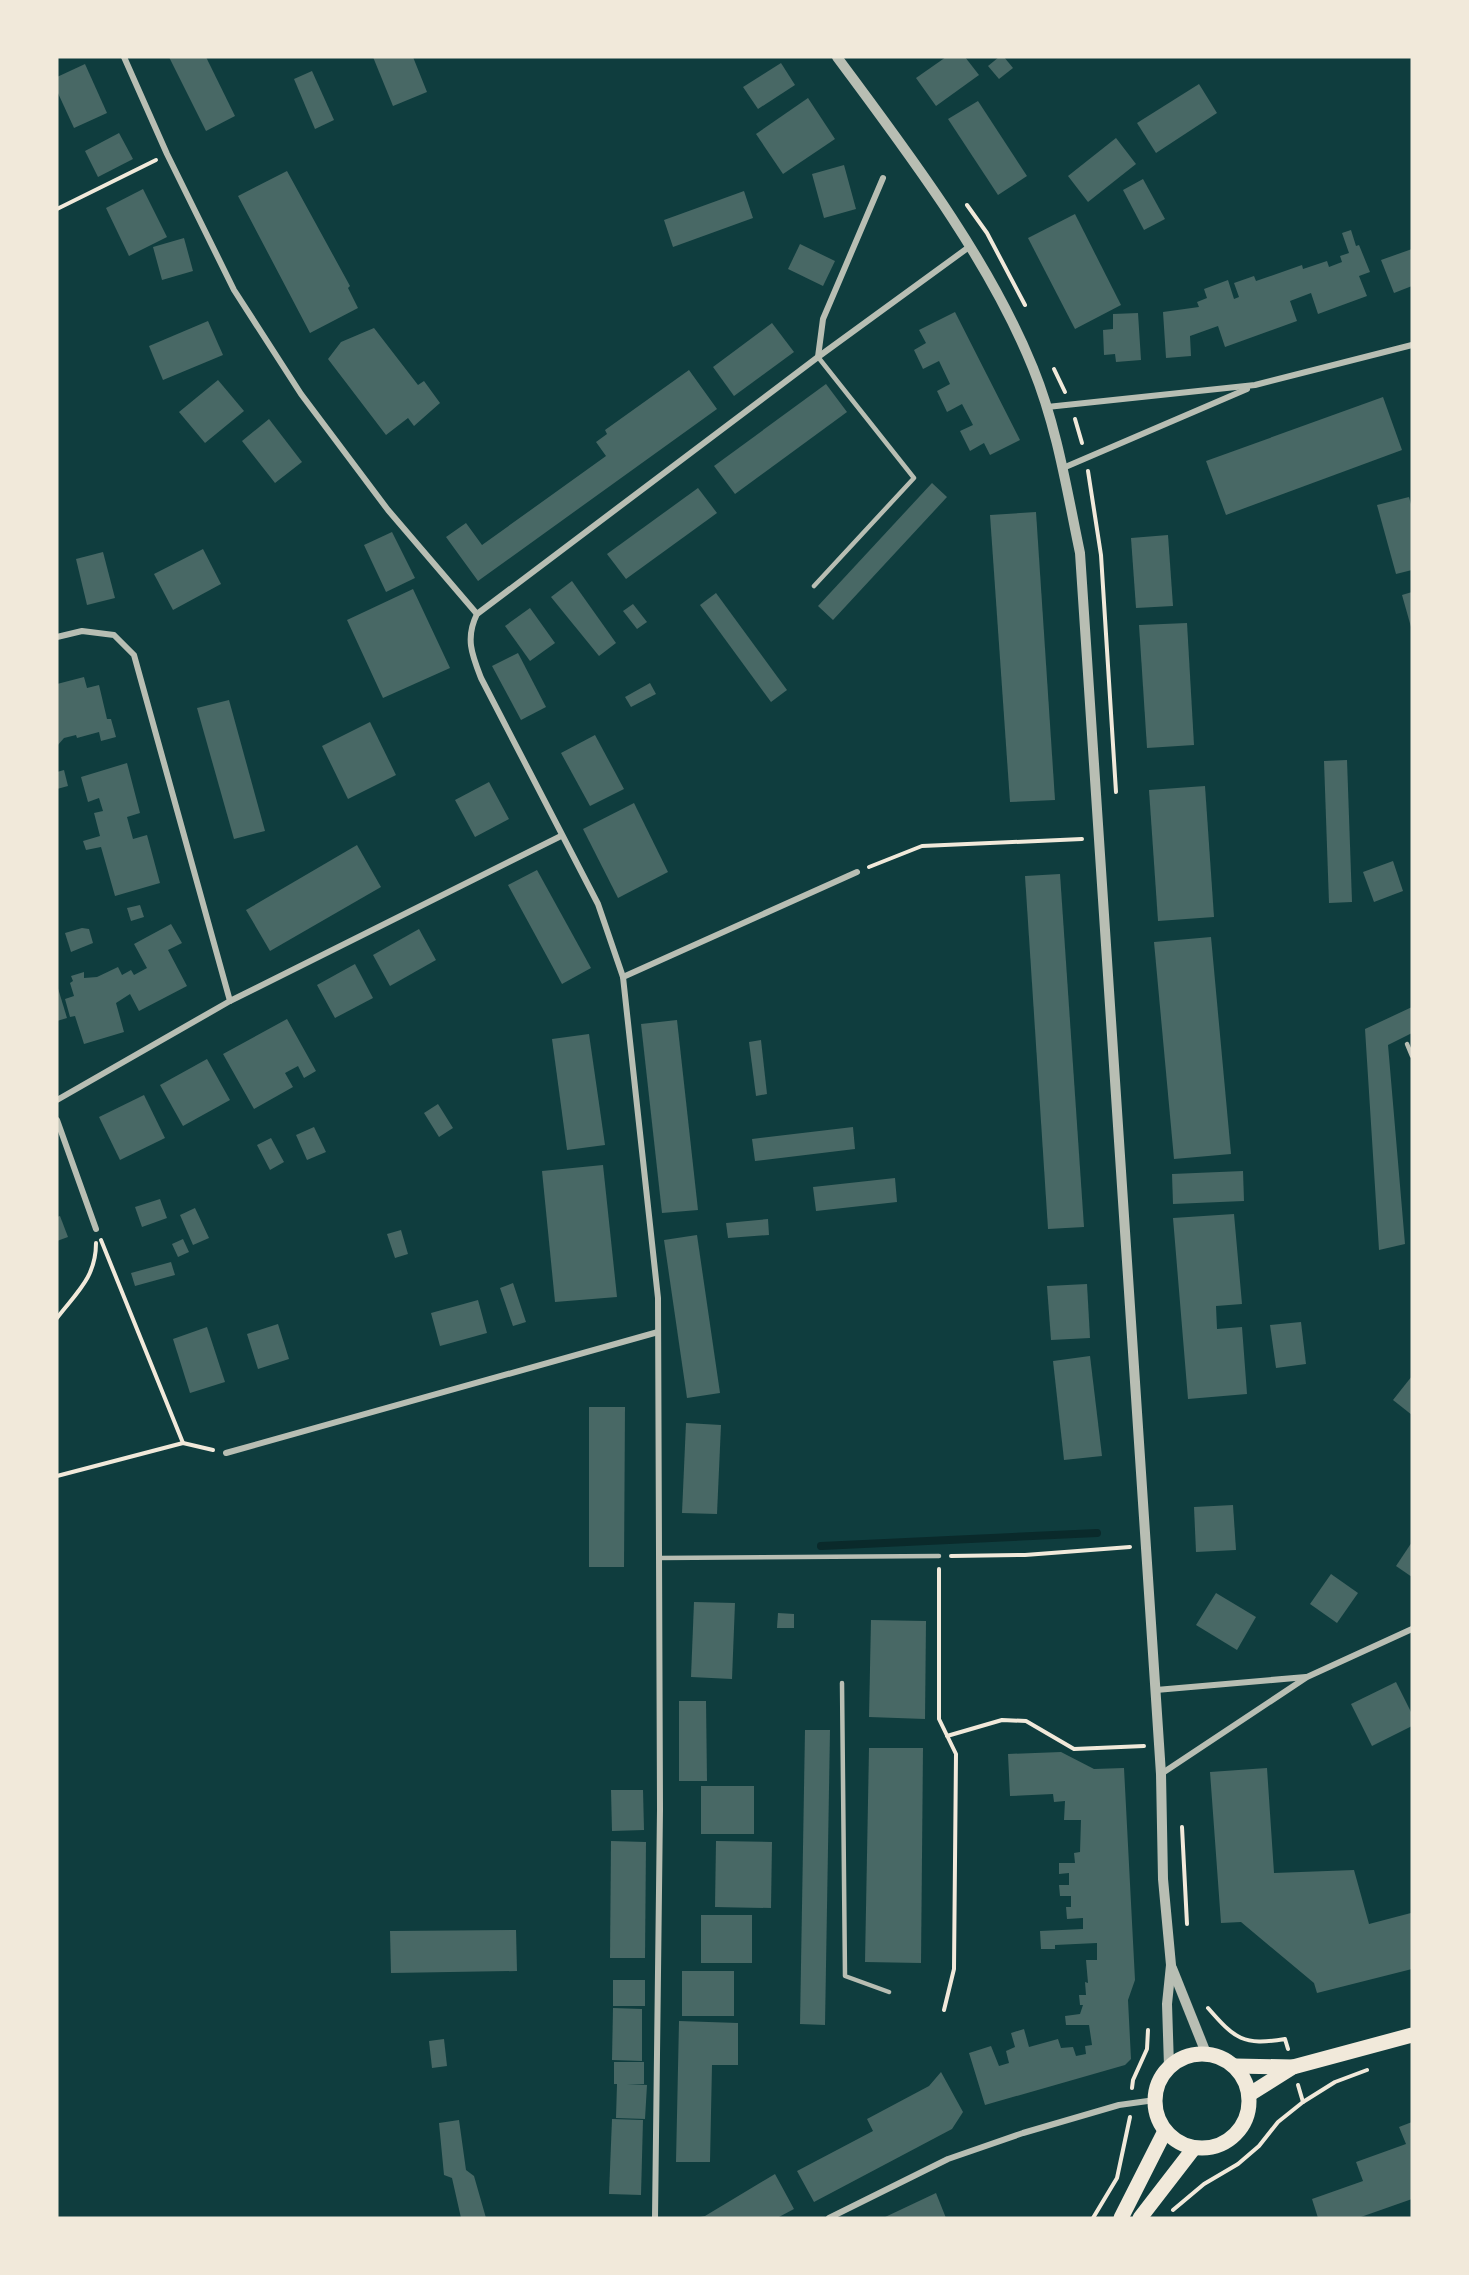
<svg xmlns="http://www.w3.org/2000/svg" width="1469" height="2275" viewBox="0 0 1469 2275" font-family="'Work Sans',sans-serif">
<rect width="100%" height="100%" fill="#0f3d3e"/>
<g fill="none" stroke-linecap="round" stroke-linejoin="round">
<path stroke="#0a2a2b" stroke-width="8" d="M821,1546L1097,1533"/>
</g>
<g fill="#486865">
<path d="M169,57H206L235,116L206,131Z"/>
<path d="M373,57H413L427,92L393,106Z"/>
<path d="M946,57H965L979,75L936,106L916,78Z"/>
<path d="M999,57H1004L1013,68L999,79L988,66Z"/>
<path d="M781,63L795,85L758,109L743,87Z"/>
<path d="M85,64L107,113L74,128L57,91V77Z"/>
<path d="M312,71L334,120L315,129L294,79Z"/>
<path d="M1199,84L1217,113L1156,153L1137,123Z"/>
<path d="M808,98L835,139L783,174L756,134Z"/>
<path d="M978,101L1027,176L998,195L948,119Z"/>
<path d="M119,133L133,159L98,177L85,151Z"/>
<path d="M1116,138L1136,164L1088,202L1068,176Z"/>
<path d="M844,165L856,209L824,218L812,174Z"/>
<path d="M287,171L350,286L348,288L358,308L310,333L238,196Z"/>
<path d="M1143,179L1165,219L1144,230L1123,190Z"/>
<path d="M143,189L167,237L129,256L106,208Z"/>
<path d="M744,191L753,218L673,247L664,220Z"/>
<path d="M1075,214L1121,305L1075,329L1028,238Z"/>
<path d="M1351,230L1356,246L1359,245L1370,272L1359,276L1367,296L1318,314L1311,293L1290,301L1297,321L1225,347L1218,326L1190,336L1191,356L1166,358L1163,312L1199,307L1197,302L1207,298L1204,289L1228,280L1234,299L1239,297L1234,283L1254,276L1256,281L1302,265L1303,269L1327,261L1329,267L1342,262L1340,256L1349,253L1342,233Z"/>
<path d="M184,238L193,271L162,280L153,247Z"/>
<path d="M800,244L835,261L823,286L788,269Z"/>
<path d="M1412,249V286L1394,293L1381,260Z"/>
<path d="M955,312L1020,440L990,455L984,443L970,451L960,431L973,425L962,404L947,412L937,391L950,384L939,361L923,369L914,350L926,343L919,330Z"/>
<path d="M1138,313L1141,360L1116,362L1115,354L1104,355L1103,330L1113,329V314Z"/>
<path d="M208,321L223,355L163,380L149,346Z"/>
<path d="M772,323L794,352L734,396L713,367Z"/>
<path d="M374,328L418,385L424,381L440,403L414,426L408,418L386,435L328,359L341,342Z"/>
<path d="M689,370L717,409L478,581L446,537L466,523L482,545L606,456L596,442L607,434L605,430Z"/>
<path d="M218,380L244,411L205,443L179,412Z"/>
<path d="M826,384L847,412L735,494L714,466Z"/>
<path d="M1383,397L1402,450L1226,515L1206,461Z"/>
<path d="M269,419L302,462L275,483L242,441Z"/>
<path d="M932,483L947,497L833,620L818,606Z"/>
<path d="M698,488L717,513L626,579L607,554Z"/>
<path d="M1409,497L1412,508V570L1396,574L1377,505Z"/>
<path d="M1036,512L1055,800L1010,802L990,515Z"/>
<path d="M392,532L415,578L386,592L364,545Z"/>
<path d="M1168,535L1173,606L1136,608L1131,538Z"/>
<path d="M203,549L221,584L173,610L154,574Z"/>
<path d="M103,552L115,598L87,605L76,559Z"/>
<path d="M572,581L616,643L599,656L551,597Z"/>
<path d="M413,589L450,668L383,698L347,620Z"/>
<path d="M1412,592V627H1411L1402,595Z"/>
<path d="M716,593L787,690L771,702L700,605Z"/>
<path d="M633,604L647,622L637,629L623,611Z"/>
<path d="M530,608L555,643L530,661L505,626Z"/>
<path d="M1187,623L1194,745L1147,748L1139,625Z"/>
<path d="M518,653L546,707L521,720L492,666Z"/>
<path d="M84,677L87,688L99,685L107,719H111L116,737L101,741L99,732L77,738L76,735L64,738L57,746V684Z"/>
<path d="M650,683L656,694L631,707L625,697Z"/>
<path d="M229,700L265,831L234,839L197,708Z"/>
<path d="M370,722L396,775L348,799L322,746Z"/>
<path d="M595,735L624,789L590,806L561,753Z"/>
<path d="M1347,760L1352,902L1329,903L1324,761Z"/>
<path d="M127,763L140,813L127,817L133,839L147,835L160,883L115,896L101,847L86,850L83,841L100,836L94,813L103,811L99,798L88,802L81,777Z"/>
<path d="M64,770L68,786L57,789V772Z"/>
<path d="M489,782L509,819L475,837L455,800Z"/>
<path d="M1205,786L1214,917L1158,921L1149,790Z"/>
<path d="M634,803L668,872L618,898L583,829Z"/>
<path d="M357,845L381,887L270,951L246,910Z"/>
<path d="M1393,861L1403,891L1374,902L1363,872Z"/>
<path d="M537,870L591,968L562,984L508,885Z"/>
<path d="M1060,874L1084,1227L1048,1229L1025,876Z"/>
<path d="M140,905L144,917L131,921L127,908Z"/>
<path d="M171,924L182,943L168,950L187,986L139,1011L130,994L116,1003L124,1032L84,1044L75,1016L70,1017L65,999L74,996L70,983L73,981L71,976L84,972V978L97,977L118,967L122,975L131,970L134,975L147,968L134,944Z"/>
<path d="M82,928L89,929L93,943L71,952L65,933Z"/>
<path d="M419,929L436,960L390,986L373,955Z"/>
<path d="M1211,937L1231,1154L1174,1159L1154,942Z"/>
<path d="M355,964L373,998L335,1018L317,985Z"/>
<path d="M57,985L67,1018L57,1021Z"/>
<path d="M1412,1007V1033L1388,1045L1405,1244L1379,1250L1365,1029Z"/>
<path d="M287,1019L316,1071L304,1078L298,1066L285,1073L293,1087L254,1109L223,1054Z"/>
<path d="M677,1020L698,1210L662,1213L641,1024Z"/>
<path d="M589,1034L605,1145L567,1150L552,1039Z"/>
<path d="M761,1040L767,1094L756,1096L749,1042Z"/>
<path d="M207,1059L230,1100L183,1126L160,1085Z"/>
<path d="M144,1095L165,1138L120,1160L99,1117Z"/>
<path d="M438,1104L453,1128L439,1137L424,1113Z"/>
<path d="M314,1127L326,1152L307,1160L296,1135Z"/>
<path d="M853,1127L855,1149L755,1161L752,1139Z"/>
<path d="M271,1138L284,1162L270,1170L257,1145Z"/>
<path d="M603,1165L617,1297L555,1302L542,1171Z"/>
<path d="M1243,1171L1244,1201L1173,1204L1172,1174Z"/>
<path d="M895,1178L897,1202L816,1211L813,1187Z"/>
<path d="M160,1199L167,1218L142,1227L135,1207Z"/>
<path d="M195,1208L209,1238L193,1245L180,1215Z"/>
<path d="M1234,1214L1242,1304L1216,1306L1217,1329L1242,1327L1247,1394L1188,1399L1173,1218Z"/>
<path d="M60,1216L68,1237L57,1241V1217Z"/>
<path d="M768,1219L769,1235L728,1238L726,1223Z"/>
<path d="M401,1230L408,1254L395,1258L387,1234Z"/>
<path d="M697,1235L720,1393L687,1398L664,1240Z"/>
<path d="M183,1239L189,1252L178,1257L172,1244Z"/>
<path d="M171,1262L175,1275L135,1286L131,1273Z"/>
<path d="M513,1283L526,1322L513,1326L500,1288Z"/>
<path d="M1087,1284L1090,1338L1051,1340L1047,1286Z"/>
<path d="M478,1300L487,1333L440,1346L431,1313Z"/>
<path d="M1301,1322L1306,1364L1276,1368L1270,1325Z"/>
<path d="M278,1324L289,1359L258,1369L247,1334Z"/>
<path d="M207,1327L225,1382L190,1393L173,1339Z"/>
<path d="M1090,1356L1102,1456L1064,1460L1053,1361Z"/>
<path d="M1412,1376V1415L1393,1400Z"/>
<path d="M589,1407H625L624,1567H589Z"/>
<path d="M686,1423L721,1425L717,1514L682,1513Z"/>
<path d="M1233,1505L1236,1550L1196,1552L1194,1507Z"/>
<path d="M1412,1542V1577L1396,1566Z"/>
<path d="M1331,1574L1358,1593L1337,1623L1310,1604Z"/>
<path d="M1216,1593L1256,1617L1237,1650L1196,1625Z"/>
<path d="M694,1602L735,1603L732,1679L691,1677Z"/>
<path d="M778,1613L794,1614V1628H777Z"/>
<path d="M871,1620L926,1621L925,1719L869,1717Z"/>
<path d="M1396,1682L1412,1714V1726L1372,1746L1351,1704Z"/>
<path d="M679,1701H706L707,1781H679Z"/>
<path d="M805,1730H830L825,2025L800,2024Z"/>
<path d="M869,1748H923L921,1963L865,1962Z"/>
<path d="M1061,1752L1094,1769L1124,1768L1135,1980L1128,2000L1131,2059L1125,2065L985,2105L969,2053L991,2046L999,2066L1009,2063L1006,2051L1015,2047L1011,2033L1024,2029L1029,2047L1058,2039L1061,2048L1073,2047L1076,2056L1086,2054L1085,2046L1092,2045L1089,2025H1066L1065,2016L1080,2014L1083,2005H1080L1079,1995H1086L1085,1982L1088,1983L1086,1960H1097V1943L1055,1945V1949H1041L1040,1931L1083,1929V1918L1067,1919L1066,1907H1071V1896H1060L1059,1885H1069V1873L1059,1874V1863H1075L1074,1853L1080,1852L1081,1820H1064L1065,1801L1054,1802L1053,1794L1010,1796L1008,1754Z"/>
<path d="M1267,1768L1274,1873L1354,1870L1369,1924L1411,1913L1412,1969L1317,1993L1314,1983L1241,1922L1221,1923L1210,1772Z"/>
<rect x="701" y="1786" width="53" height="48"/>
<path d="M611,1790H643L644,1830L612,1831Z"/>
<path d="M611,1841L646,1842L645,1958H610Z"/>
<path d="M716,1841L772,1842L771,1908L715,1907Z"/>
<rect x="701" y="1915" width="51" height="48"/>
<path d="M516,1930L517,1971L391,1973L390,1931Z"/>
<rect x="682" y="1971" width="52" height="45"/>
<rect x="613" y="1980" width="32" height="26"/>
<path d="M613,2008L642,2009V2061L612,2060Z"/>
<path d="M679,2021L738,2023V2065H712L710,2162H676Z"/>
<path d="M444,2039L447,2066L432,2068L429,2041Z"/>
<path d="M614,2062H644V2084H627L647,2085L645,2119L616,2118L617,2084H614Z"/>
<path d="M941,2072L963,2112L952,2129L814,2202L797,2171L873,2131L867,2119L929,2086Z"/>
<path d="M612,2119L643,2120L641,2195L609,2194Z"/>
<path d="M459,2120L466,2170L474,2176L486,2218H461L452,2178L444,2175L439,2123Z"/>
<path d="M1412,2122V2199L1358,2218H1318L1312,2199L1363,2181L1356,2162L1406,2144L1399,2127Z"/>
<path d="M775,2174L794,2209L777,2218H695L705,2216Z"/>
<path d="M936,2193L946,2218H883L900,2210Z"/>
</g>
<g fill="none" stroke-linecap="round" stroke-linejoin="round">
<g stroke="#f1e9da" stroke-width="4">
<path d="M967,205L987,233L1025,305"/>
<path d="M57,209L156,160"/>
<path d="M1054,369L1065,392"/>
<path d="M1075,419L1082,443"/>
<path d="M1088,471L1101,555L1116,792"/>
<path d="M869,867L922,846L1082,839"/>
<path d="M101,1240L183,1443"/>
<path d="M57,1318C77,1292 96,1277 96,1243"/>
<path d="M57,1476L183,1443L213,1450"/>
<path d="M951,1556L1025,1555L1130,1547"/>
<path d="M939,1569V1719L956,1754L954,1969L944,2010"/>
<path d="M947,1736L1002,1720L1026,1721L1074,1749L1144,1746"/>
<path d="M1182,1827L1187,1924"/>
<path d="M1208,2008C1235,2039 1243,2046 1285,2039L1288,2049"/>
<path d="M1298,2085L1303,2102"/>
<path d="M1132,2088L1133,2080L1147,2049L1148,2030"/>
<path d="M1173,2210L1204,2184L1238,2164L1259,2146L1278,2122L1303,2102L1335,2082L1367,2070"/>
<path d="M1093,2218L1117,2178L1130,2117"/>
</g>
<g stroke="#b8beb3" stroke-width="4.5">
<path d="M814,586L914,478L818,357"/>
<path d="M1407,1044L1412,1056"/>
<path d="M659,1558L939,1556"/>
<path d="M842,1683L845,1976L889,1992"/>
</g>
<g stroke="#b8beb3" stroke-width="6">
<path d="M124,57L167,154L234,290L301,394L388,510L477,614"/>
<path d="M818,357L823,319L883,178"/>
<path d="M1047,407L1255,385L1412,345"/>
<path d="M1063,468L1247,389"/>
<path d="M57,637L82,631L114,635L134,655L230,1001"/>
<path d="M623,977L857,872"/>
<path d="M57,1100L230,1001L561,836"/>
<path d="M57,1120L96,1229"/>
<path d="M226,1453L658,1332"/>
<path d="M1156,1690L1306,1677"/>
<path d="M1161,1774L1307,1677L1412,1629"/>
<path d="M655,2218L660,1809L658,1298L623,977L598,904L481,678C472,655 465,638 477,614L818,357L969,247"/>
<path d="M829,2218L948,2159L1023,2133L1119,2105L1155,2100"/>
</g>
<g stroke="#b8beb3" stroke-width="10">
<path d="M837,57C908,153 988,257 1033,368C1057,427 1067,491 1080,553L1161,1774L1163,1879L1171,1965L1167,2004L1169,2066"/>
<path d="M1172,1968L1206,2053"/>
</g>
<g stroke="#f1e9da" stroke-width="15">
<circle cx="1202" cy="2101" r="47"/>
<path d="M1235,2066L1293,2067"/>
<path d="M1250,2094L1293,2067L1412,2035"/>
<path d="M1121,2218L1165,2131"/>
<path d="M1140,2218L1194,2148"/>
</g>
</g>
<rect width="1469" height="2275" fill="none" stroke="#f1e9da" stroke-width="117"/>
</svg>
